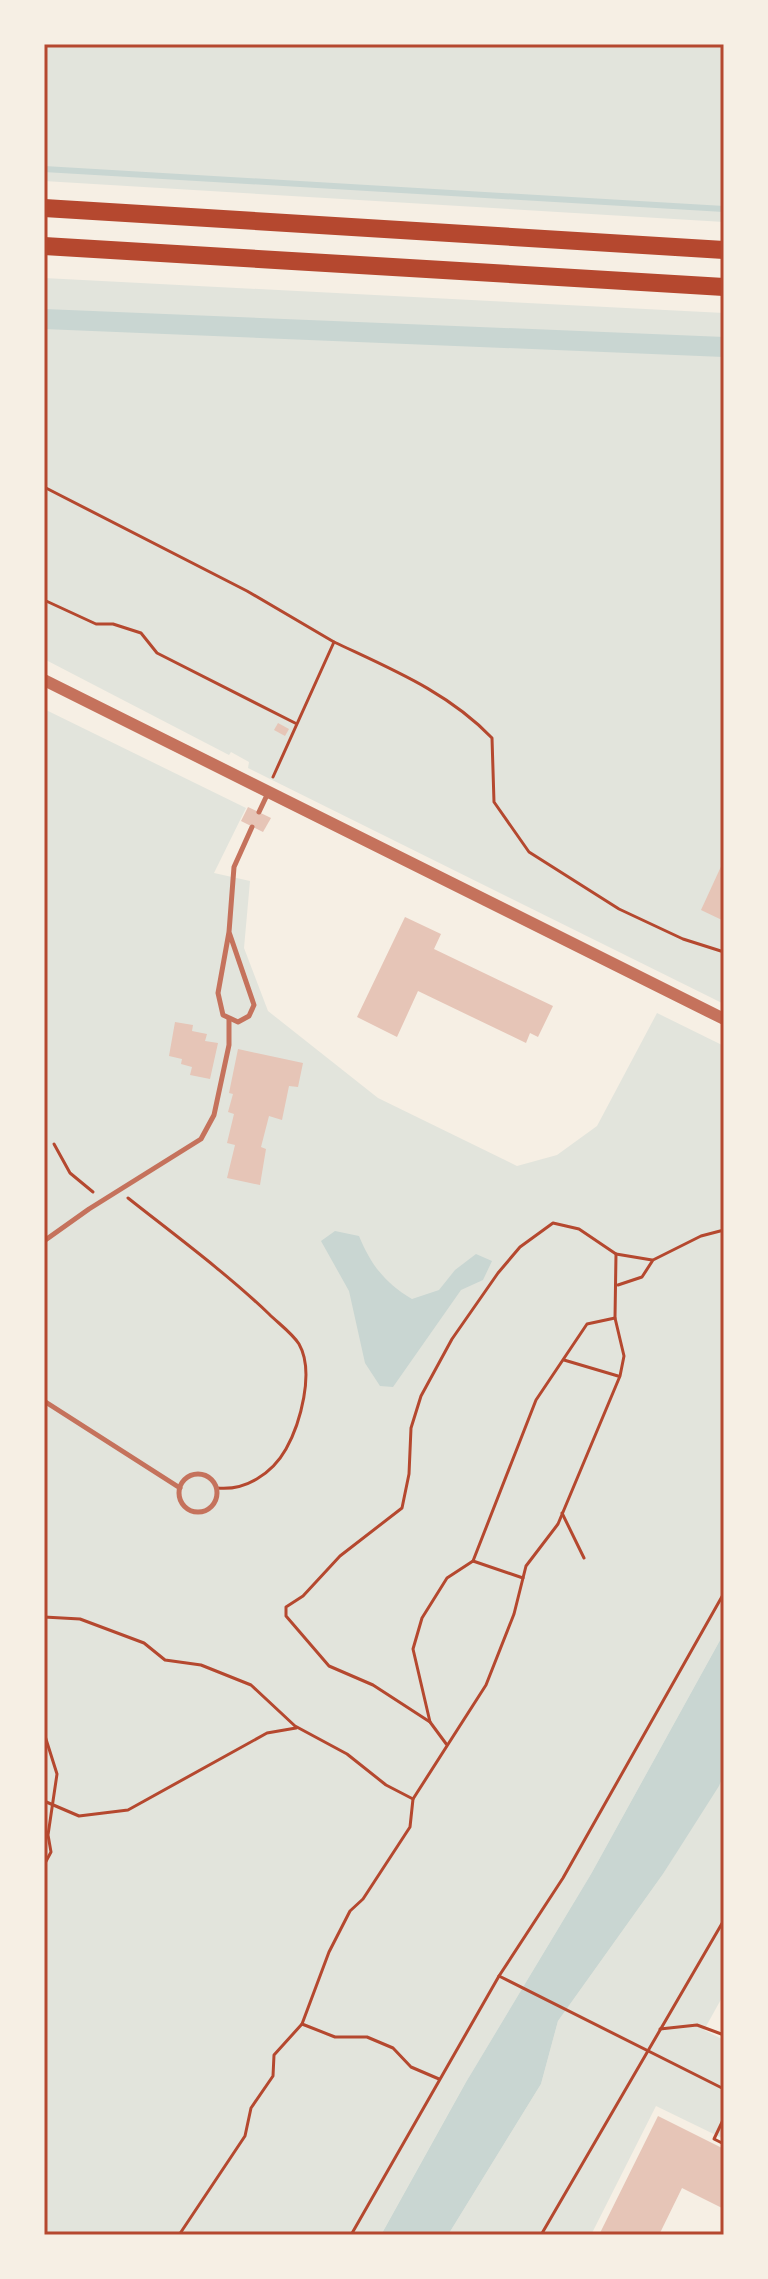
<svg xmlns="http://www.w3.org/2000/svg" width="768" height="2279" viewBox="0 0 768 2279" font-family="'Exo 2',sans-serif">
<rect width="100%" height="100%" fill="#f6efe4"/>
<g fill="#e2e4dc">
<path d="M44,44H724V222L44,181Z"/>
<path d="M44,278L724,313V1004L248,768L249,762L231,752L229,755L44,659Z"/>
<path d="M44,709L246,808L214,873L250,881L244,948L268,1011L378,1098L517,1166L557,1155L597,1126L657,1013L724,1046V1633L591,1874L466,2082L381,2235H44Z"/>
<path d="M724,1774V1994L704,2030L724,2040V2139L656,2106L591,2235H448L541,2084L558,2021L663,1874Z"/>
</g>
<g fill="#c9d6d2">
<path d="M335,1231L359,1236C371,1265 385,1283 412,1299L439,1290L455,1270L476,1254L492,1261L483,1280L461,1290L393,1387L380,1386L365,1363L349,1291L321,1241Z"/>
<path d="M724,1633V1774L719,1786L663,1874L558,2021L541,2084L448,2235H381L466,2082L591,1874Z"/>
</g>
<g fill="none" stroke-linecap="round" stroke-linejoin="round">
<path stroke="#c9d6d2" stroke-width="6" d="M44,169L724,209"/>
<path stroke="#c9d6d2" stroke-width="20" d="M44,319L724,347"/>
</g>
<g fill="#e6c5b7">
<path d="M278,723L289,729L285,736L274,730Z"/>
<path d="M248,807L271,818L263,832L241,821Z"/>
<path d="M724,860V921L701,910Z"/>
<path d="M405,917L441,934L434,949L553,1006L538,1037L530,1033L526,1043L418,991L397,1037L357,1017Z"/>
<path d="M175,1022L193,1025L192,1031L207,1034L205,1041L218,1043L210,1079L190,1075L192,1067L181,1064L182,1059L169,1056Z"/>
<path d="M238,1049L303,1063L298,1087L289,1086L282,1120L269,1116L261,1147L266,1149L260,1185L227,1178L235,1145L227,1143L234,1114L228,1112L233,1094L229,1093Z"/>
<path d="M658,2116L724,2149V2209L682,2188L659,2235H599Z"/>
</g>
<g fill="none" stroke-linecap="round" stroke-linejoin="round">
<g stroke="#b5482f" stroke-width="3">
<path d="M44,487L247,591L334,642L273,777"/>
<path d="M44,600L96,624H113L141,633L157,653L295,723"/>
<path d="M334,642C391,669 448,692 492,738L494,802L529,852L619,909L683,939L724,952"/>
<path d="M54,1144L70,1173L93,1192"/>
<path d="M128,1198C176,1236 225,1272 269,1314C278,1323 292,1333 299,1344C315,1372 300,1424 286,1449C272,1474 245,1491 217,1488"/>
<path d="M616,1254L652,1260"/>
<path d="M618,1285L642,1277L653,1260L701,1236L724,1230"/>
<path d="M564,1360L618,1376"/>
<path d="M562,1513L584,1558"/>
<path d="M473,1561L523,1578"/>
<path d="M44,1617L80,1619L144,1643L165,1660L201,1665L251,1685L295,1726L347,1754L386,1785L413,1799L410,1827L363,1899L350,1911L329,1952L302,2024L274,2055L273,2076L251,2108L245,2136L179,2235"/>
<path d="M44,1690L45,1736L57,1774L48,1835L51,1852L44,1865"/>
<path d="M430,1722L413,1649L422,1618L447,1578L473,1561L536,1400L587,1324L615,1318"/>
<path d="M413,1799L486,1685L514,1614L526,1566L558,1524L620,1376L624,1356L615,1318L616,1254L579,1229L553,1223L520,1247L498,1273L452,1339L421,1396L411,1428L409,1474L402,1508L340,1556L303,1596L286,1607V1616L329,1666L373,1685L430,1722L447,1745"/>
<path d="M44,1801L79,1816L128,1810L267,1733L296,1728"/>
<path d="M499,1976L724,2089"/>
<path d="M302,2024L335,2037H367L393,2048L411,2067L439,2079"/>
<path d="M660,2029L697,2025L724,2035"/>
<path d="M724,2118L714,2139L724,2144"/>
<path d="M351,2235L499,1976L563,1878L724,1593"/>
<path d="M541,2235L724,1920"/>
</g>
<g stroke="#c5725c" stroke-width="5">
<path d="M259,812L268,793"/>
<path d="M229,932L254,1005L249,1016L238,1022L223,1015L218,993L229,932L234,867L252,827"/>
<path d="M44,1241L89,1209L201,1139L214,1115L229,1045V1019"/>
<path d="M44,1401L180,1488"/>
<circle cx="198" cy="1493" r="19"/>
</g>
<path stroke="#c5725c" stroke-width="12" d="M44,680L724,1019"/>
<g stroke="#b5482f" stroke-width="18">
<path d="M44,208L724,250"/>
<path d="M44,246L724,287"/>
</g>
</g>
<rect width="768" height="2279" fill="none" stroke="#f6efe4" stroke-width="92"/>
<rect x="46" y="46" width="676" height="2187" fill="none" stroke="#b5482f" stroke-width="3"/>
</svg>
